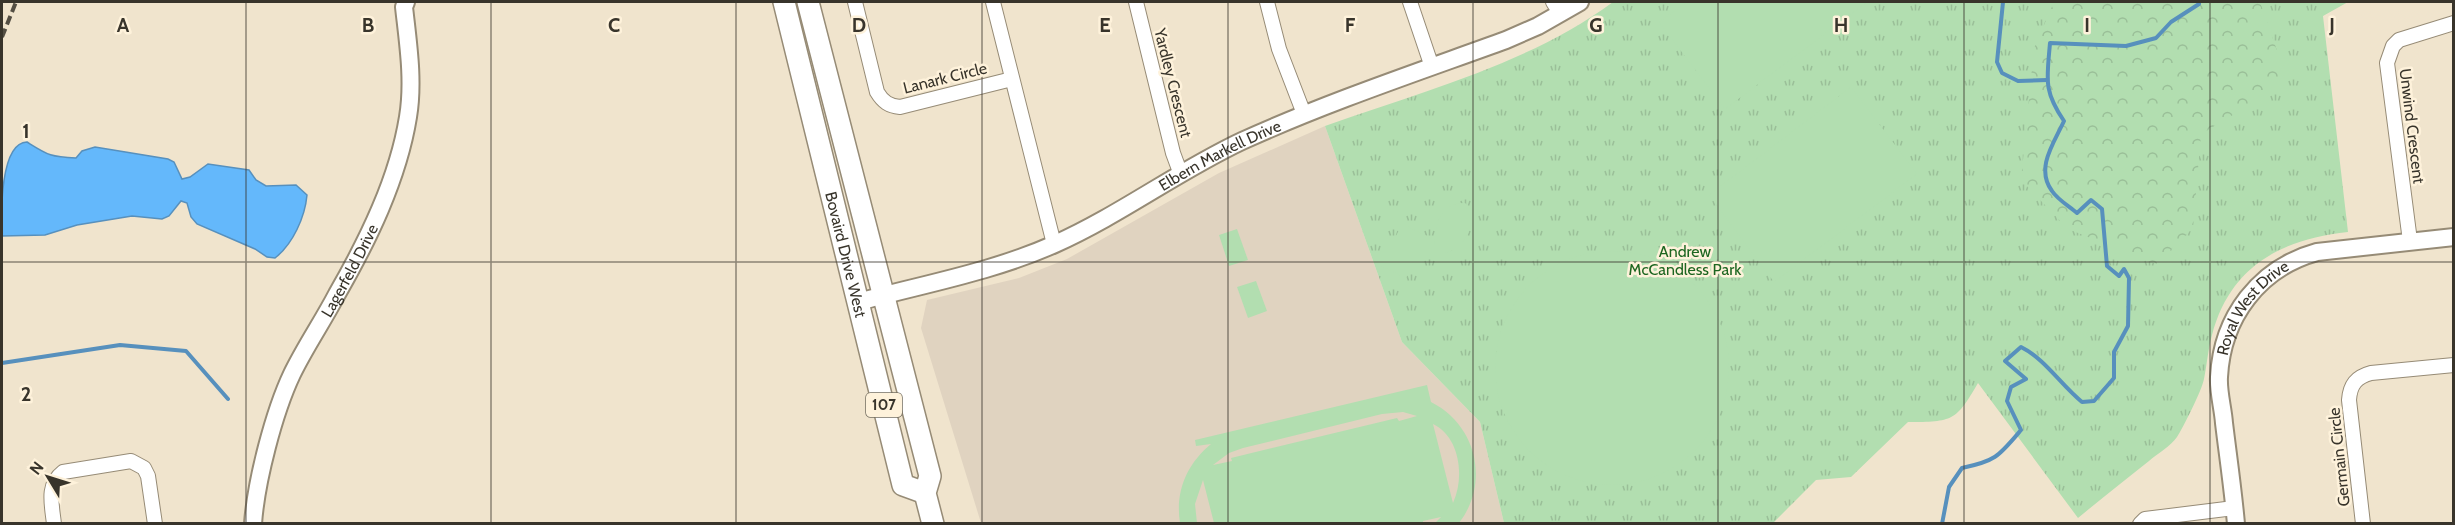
<svg xmlns="http://www.w3.org/2000/svg" width="2455" height="525" viewBox="0 0 2455 525" font-family="Cabin,sans-serif">
<defs>
<pattern id="grass-tufts" width="24" height="20" patternUnits="userSpaceOnUse" patternTransform="scale(1.5)"><rect width="24" height="20" fill="#b2deb0"/><path d="M3 7l-1-3M5 7V3M7 7l1-3M15 17l-1-3M17 17v-4M19 17l1-3" fill="none" stroke="#9abf98"/></pattern>
<pattern id="forest-crowns" width="20" height="18" patternUnits="userSpaceOnUse" patternTransform="scale(1.5)"><rect width="20" height="18" fill="#b2deb0"/><path d="M2 6a3 3 0 1 1 6 0M12 15a3 3 0 1 1 6 0" fill="none" stroke="#9abf98"/></pattern>
</defs>
<rect width="100%" height="100%" fill="#f0e4cd"/>
<path fill="#e0d3c0" d="M1325,126L1402,342L1480,422L1504,523H981L921,328L927,300L1019,278L1067,259L1219,173Z"/>
<path fill="url(#grass-tufts)" d="M1613,2H2348L2323,16L2348,232C2282,239 2230,266 2212,335C2208,350 2207,364 2204,379C2202,390 2183,428 2177,437C2171,446 2157,454 2149,461C2125,480 2101,499 2078,518L1978,383C1956,421 1953,422 1908,422L1851,477L1816,480L1773,523H1504L1480,422L1402,342L1325,126C1423,91 1529,64 1613,2Z"/>
<path fill="url(#forest-crowns)" d="M2054,2H2260L2288,82L2201,134L2193,228L2156,264L2068,229L2021,180L2034,48Z"/>
<g fill="#b2deb0" fill-rule="evenodd">
<path d="M1687,2H1867L1725,109L1659,22Z"/>
<path d="M1851,87L1917,174L1774,282L1709,195Z"/>
<path d="M1465,203L1473,210C1475,227 1462,252 1443,253L1435,245C1434,225 1441,202 1465,203Z"/>
<path d="M1402,224L1427,236L1406,278L1381,266Z"/>
<path d="M1237,229L1248,260L1229,266L1219,235Z"/>
<circle cx="1612" cy="368" r="117"/>
<path d="M1256,281L1267,311L1248,318L1237,287Z"/>
<path d="M1427,385L1431,402C1477,425 1490,483 1459,523H1435L1441,517L1423,521V524L1214,523L1203,480L1195,504L1197,523H1180C1175,491 1187,464 1211,444L1196,446L1195,440ZM1403,412L1417,416L1399,421L1397,418L1231,458L1232,461L1213,465L1229,453L1243,448L1382,414ZM1433,424C1460,437 1465,477 1453,503Z"/>
</g>
<path fill="#64b8fb" stroke="#5790bd" stroke-width="1.5" d="M27,142C48,155 50,157 76,158L82,151L95,147L168,159L174,162L182,179L190,177L208,164L249,170L256,180L266,186L296,185L307,195C305,217 293,244 275,258L267,257L255,249L197,224L191,217L187,203L181,201L169,216L162,219L132,216L77,225L45,235L2,236C1,212 0,143 27,142Z"/>
<g fill="none" stroke-linecap="round" stroke-linejoin="round">
<g stroke="#5790bd" stroke-width="4">
<path d="M2003,2L1997,62L2002,73L2018,81L2047,80"/>
<path d="M2,363L120,345L186,351L228,399"/>
<path d="M1942,524L1949,487L1962,468C1996,461 1999,456 2021,430L2007,401L2011,387L2026,379L2005,361L2021,347C2045,359 2061,385 2082,402L2094,401L2114,378V352L2128,326L2129,278L2124,269L2119,276L2107,266L2102,209L2091,200L2077,213C2069,206 2058,200 2052,191C2035,168 2054,143 2064,121C2043,90 2047,79 2050,43L2126,46L2156,38L2171,22L2199,4V2"/>
</g>
<defs>
<g id="minor">
<path d="M855,2L877,92C883,102 889,106 900,107L1012,79"/>
<path d="M993,2L1054,244"/>
<path d="M1136,2L1173,153L1180,172"/>
<path d="M1267,2L1279,49L1304,114"/>
<path d="M1410,2L1432,67"/>
<path d="M1553,2L1560,13"/>
<path d="M2410,241L2387,63L2393,46L2399,40L2454,23"/>
<path d="M54,524C52,505 46,485 63,472L131,461L144,468L148,476L155,524"/>
<path d="M2140,524L2145,519L2234,508"/>
<path d="M2363,524L2349,400C2350,385 2356,377 2371,373L2454,365"/>
</g>
<g id="tertiary">
<path id="s1" d="M858,302C924,284 992,272 1055,244C1120,215 1178,171 1242,141C1328,102 1418,72 1506,40L1538,26L1580,2"/>
<path id="s2" d="M253,524C256,481 274,412 292,374C305,347 323,321 337,294C368,240 398,179 408,117C414,81 408,43 404,7L406,2"/>
<path id="s3" d="M2236,524C2233,490 2228,456 2224,423C2223,408 2218,392 2219,377C2222,317 2259,268 2317,252L2454,237"/>
</g>
<g id="primary">
<path id="s4" d="M784,2L903,485L925,493"/>
<path d="M808,2L930,476L925,493L933,524"/>
</g>
</defs>
<use href="#minor" stroke="#968b76" stroke-width="16"/>
<use href="#tertiary" stroke="#968b76" stroke-width="20"/>
<use href="#primary" stroke="#968b76" stroke-width="24"/>
<use href="#minor" stroke="#fff" stroke-width="14"/>
<use href="#tertiary" stroke="#fff" stroke-width="16"/>
<use href="#primary" stroke="#fff" stroke-width="21"/>
<path stroke="#534e43" stroke-width="4" stroke-dasharray="9 4.5" stroke-linecap="butt" d="M2,37L16,2"/>
</g>
<path fill="none" stroke="#38342b" stroke-width="1.5" stroke-opacity="0.55" d="M246,2V524M491,2V524M736,2V524M982,2V524M1228,2V524M1473,2V524M1718,2V524M1964,2V524M2210,2V524M2,262H2454"/>
<g text-anchor="middle" dominant-baseline="central" stroke-width="5" stroke-linejoin="round" paint-order="stroke">
<rect fill="#fef2db" stroke="#736d60" stroke-width="1.5" x="866" y="393" width="36" height="24" rx="4.5"/>
<g font-size="15" font-weight="bold" fill="#38342b">
<text x="884" y="405">107</text>
</g>
<g font-size="16" fill="#38342b" stroke="#fef2db">
<text transform="translate(945 78) rotate(-14)">Lanark Circle</text>
<text transform="translate(1173 83) rotate(76)">Yardley Crescent</text>
<text transform="translate(2412 126) rotate(83)">Unwind Crescent</text>
<text stroke="none"><textPath href="#s1" startOffset="393">Elbern Markell Drive</textPath></text>
<text stroke="none"><textPath href="#s4" startOffset="260">Bovaird Drive West</textPath></text>
<text stroke="none"><textPath href="#s2" startOffset="274">Lagerfeld Drive</textPath></text>
<text stroke="none"><textPath href="#s3" startOffset="228">Royal West Drive</textPath></text>
<text transform="translate(2339 457) rotate(-96)">Germain Circle</text>
</g>
<g font-size="16" fill="#1d6620" stroke="#fef2db">
<text x="1685" y="251">Andrew<tspan x="1685" dy="18">McCandless Park</tspan></text>
</g>
</g>
<g font-size="20" text-anchor="middle" font-weight="bold" fill="#38342b" stroke="#fef2db" stroke-width="5" stroke-linejoin="round" paint-order="stroke">
<text x="123" y="32">A</text>
<text x="368" y="32">B</text>
<text x="614" y="32">C</text>
<text x="859" y="32">D</text>
<text x="1105" y="32">E</text>
<text x="1350" y="32">F</text>
<text x="1596" y="32">G</text>
<text x="1841" y="32">H</text>
<text x="2087" y="32">I</text>
<text x="2332" y="32">J</text>
<text x="26" y="138">1</text>
<text x="26" y="401">2</text>
</g>
<rect width="2455" height="525" fill="none" stroke="#38342b" stroke-width="6"/>
<g transform="translate(48 477) rotate(308)" stroke="#fef2db" stroke-width="4.5" paint-order="stroke">
<path d="M0-4.5L10 22L0 15L-10 22Z" fill="#38342b"/>
<text y="-9" font-size="16" font-weight="bold" text-anchor="middle" fill="#38342b">N</text>
</g>
</svg>
